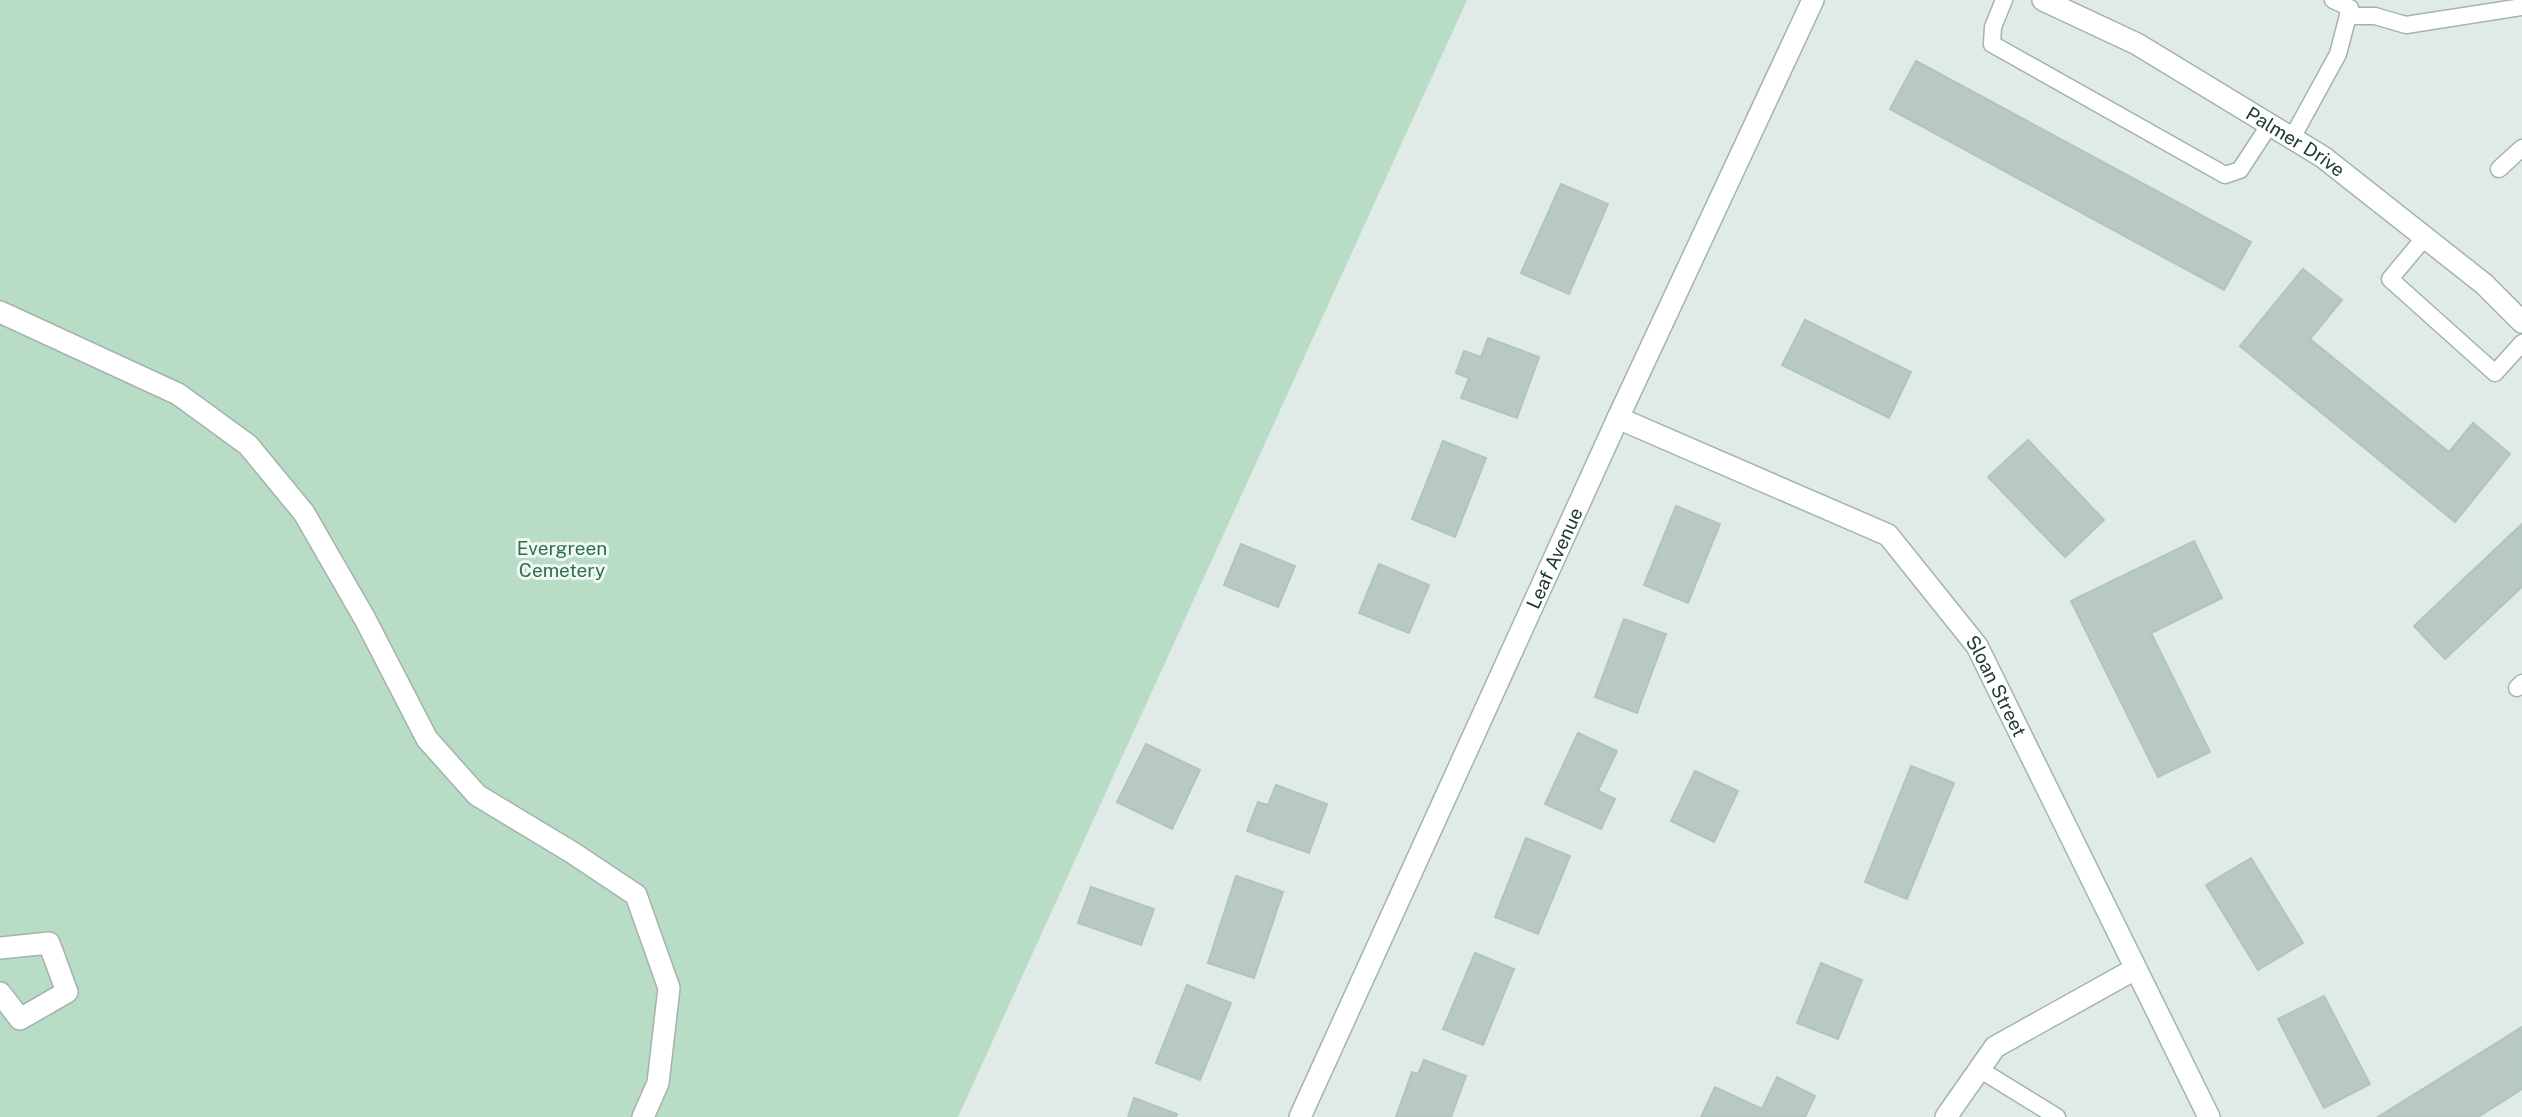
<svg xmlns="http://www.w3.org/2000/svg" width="2522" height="1117" viewBox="0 0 2522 1117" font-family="'Public Sans',sans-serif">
<rect width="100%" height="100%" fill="#e0ebe7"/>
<path fill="#b8dcc5" d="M0,0H1467L958,1117H0Z"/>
<g fill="#b8c8c3" stroke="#b2c4be" stroke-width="2">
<path d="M1916,61L2251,242L2224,290L1890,109Z"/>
<path d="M1561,184L1608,204L1569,294L1521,273Z"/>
<path d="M2303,269L2342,300L2310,339L2449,452L2473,423L2510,454L2455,522L2240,346Z"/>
<path d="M1805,320L1911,372L1889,418L1782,365Z"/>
<path d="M1488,338L1539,357L1517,418L1461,398L1469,378L1456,373L1464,351L1481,357Z"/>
<path d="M2028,440L2104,520L2065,557L1988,477Z"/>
<path d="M1443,441L1486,458L1455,537L1412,519Z"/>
<path d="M1676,506L1720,524L1688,603L1644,585Z"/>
<path d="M2522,524V587L2445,659L2414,626Z"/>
<path d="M2194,541L2222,598L2151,633L2210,752L2158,777L2071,601Z"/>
<path d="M1241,544L1295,566L1278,607L1224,585Z"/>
<path d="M1379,564L1429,585L1409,633L1359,613Z"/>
<path d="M1624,619L1666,634L1637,713L1595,697Z"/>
<path d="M1578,733L1617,751L1598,791L1615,799L1601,829L1545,804Z"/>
<path d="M1146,744L1200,770L1172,829L1117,802Z"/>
<path d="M1911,766L1954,783L1907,899L1865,882Z"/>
<path d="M1695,771L1738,791L1714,842L1671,821Z"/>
<path d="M1276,785L1327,804L1309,853L1247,831L1258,802L1268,805Z"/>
<path d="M1526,838L1570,856L1538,934L1495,917Z"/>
<path d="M2251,858L2303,943L2258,970L2206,885Z"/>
<path d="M1236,876L1283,892L1254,978L1208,963Z"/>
<path d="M1091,887L1154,909L1141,945L1078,923Z"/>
<path d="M1475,953L1514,969L1483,1045L1443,1029Z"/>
<path d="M1821,963L1862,980L1838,1039L1797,1023Z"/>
<path d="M1187,985L1231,1003L1200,1080L1156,1063Z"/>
<path d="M2324,996L2370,1084L2324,1108L2278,1019Z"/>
<path d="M2522,1027V1089L2478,1117H2378Z"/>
<path d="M1424,1060L1466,1076L1451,1117H1396L1412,1072L1418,1074Z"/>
<path d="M1777,1077L1815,1096L1805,1117H1701L1715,1087L1762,1109Z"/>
<path d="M1134,1098L1177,1114L1176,1117H1128Z"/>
</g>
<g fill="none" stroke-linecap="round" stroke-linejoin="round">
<defs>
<g id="lane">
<path d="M2004,0L1993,27L1992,44L2225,175L2240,170L2270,124"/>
<path d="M2348,16H2375L2406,25L2522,7"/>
<path d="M2292,138L2338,54L2350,8L2333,0"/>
<path d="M2499,169L2522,148"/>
<path d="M2425,237L2390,279L2495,373L2522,343"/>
<path d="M2517,688L2522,683"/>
<path d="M1979,1069L2057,1117"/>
</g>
<g id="street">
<path id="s1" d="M2043,0L2137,44L2323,157L2484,284L2522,322"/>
<path d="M0,312L178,394L248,445L304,513L365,619L427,739L477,795L573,853L636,895L669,988L658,1083L643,1117"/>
<path id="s2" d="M1618,418L1888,535L1977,646L2209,1117"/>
<path d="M0,948L49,943L67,992L20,1019L0,993"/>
<path id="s3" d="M1300,1117L1618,418L1813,0"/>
<path d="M1946,1117L1995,1047L2135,969"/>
</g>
</defs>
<use href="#lane" stroke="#a3b3ae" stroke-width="19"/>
<use href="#street" stroke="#a3b3ae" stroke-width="24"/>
<use href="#lane" stroke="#fff" stroke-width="16"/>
<use href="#street" stroke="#fff" stroke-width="21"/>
</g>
<g text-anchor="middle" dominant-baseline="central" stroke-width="6" stroke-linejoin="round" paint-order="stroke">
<g font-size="19" fill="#203b36" stroke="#f0f7f4">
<text stroke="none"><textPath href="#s1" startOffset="290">Palmer Drive</textPath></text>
<text stroke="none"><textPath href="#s3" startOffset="614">Leaf Avenue</textPath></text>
<text stroke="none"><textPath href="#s2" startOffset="481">Sloan Street</textPath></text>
</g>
<g font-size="19" fill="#2b724c" stroke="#f0f7f4">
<text x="562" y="548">Evergreen<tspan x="562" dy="22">Cemetery</tspan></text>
</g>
</g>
</svg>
